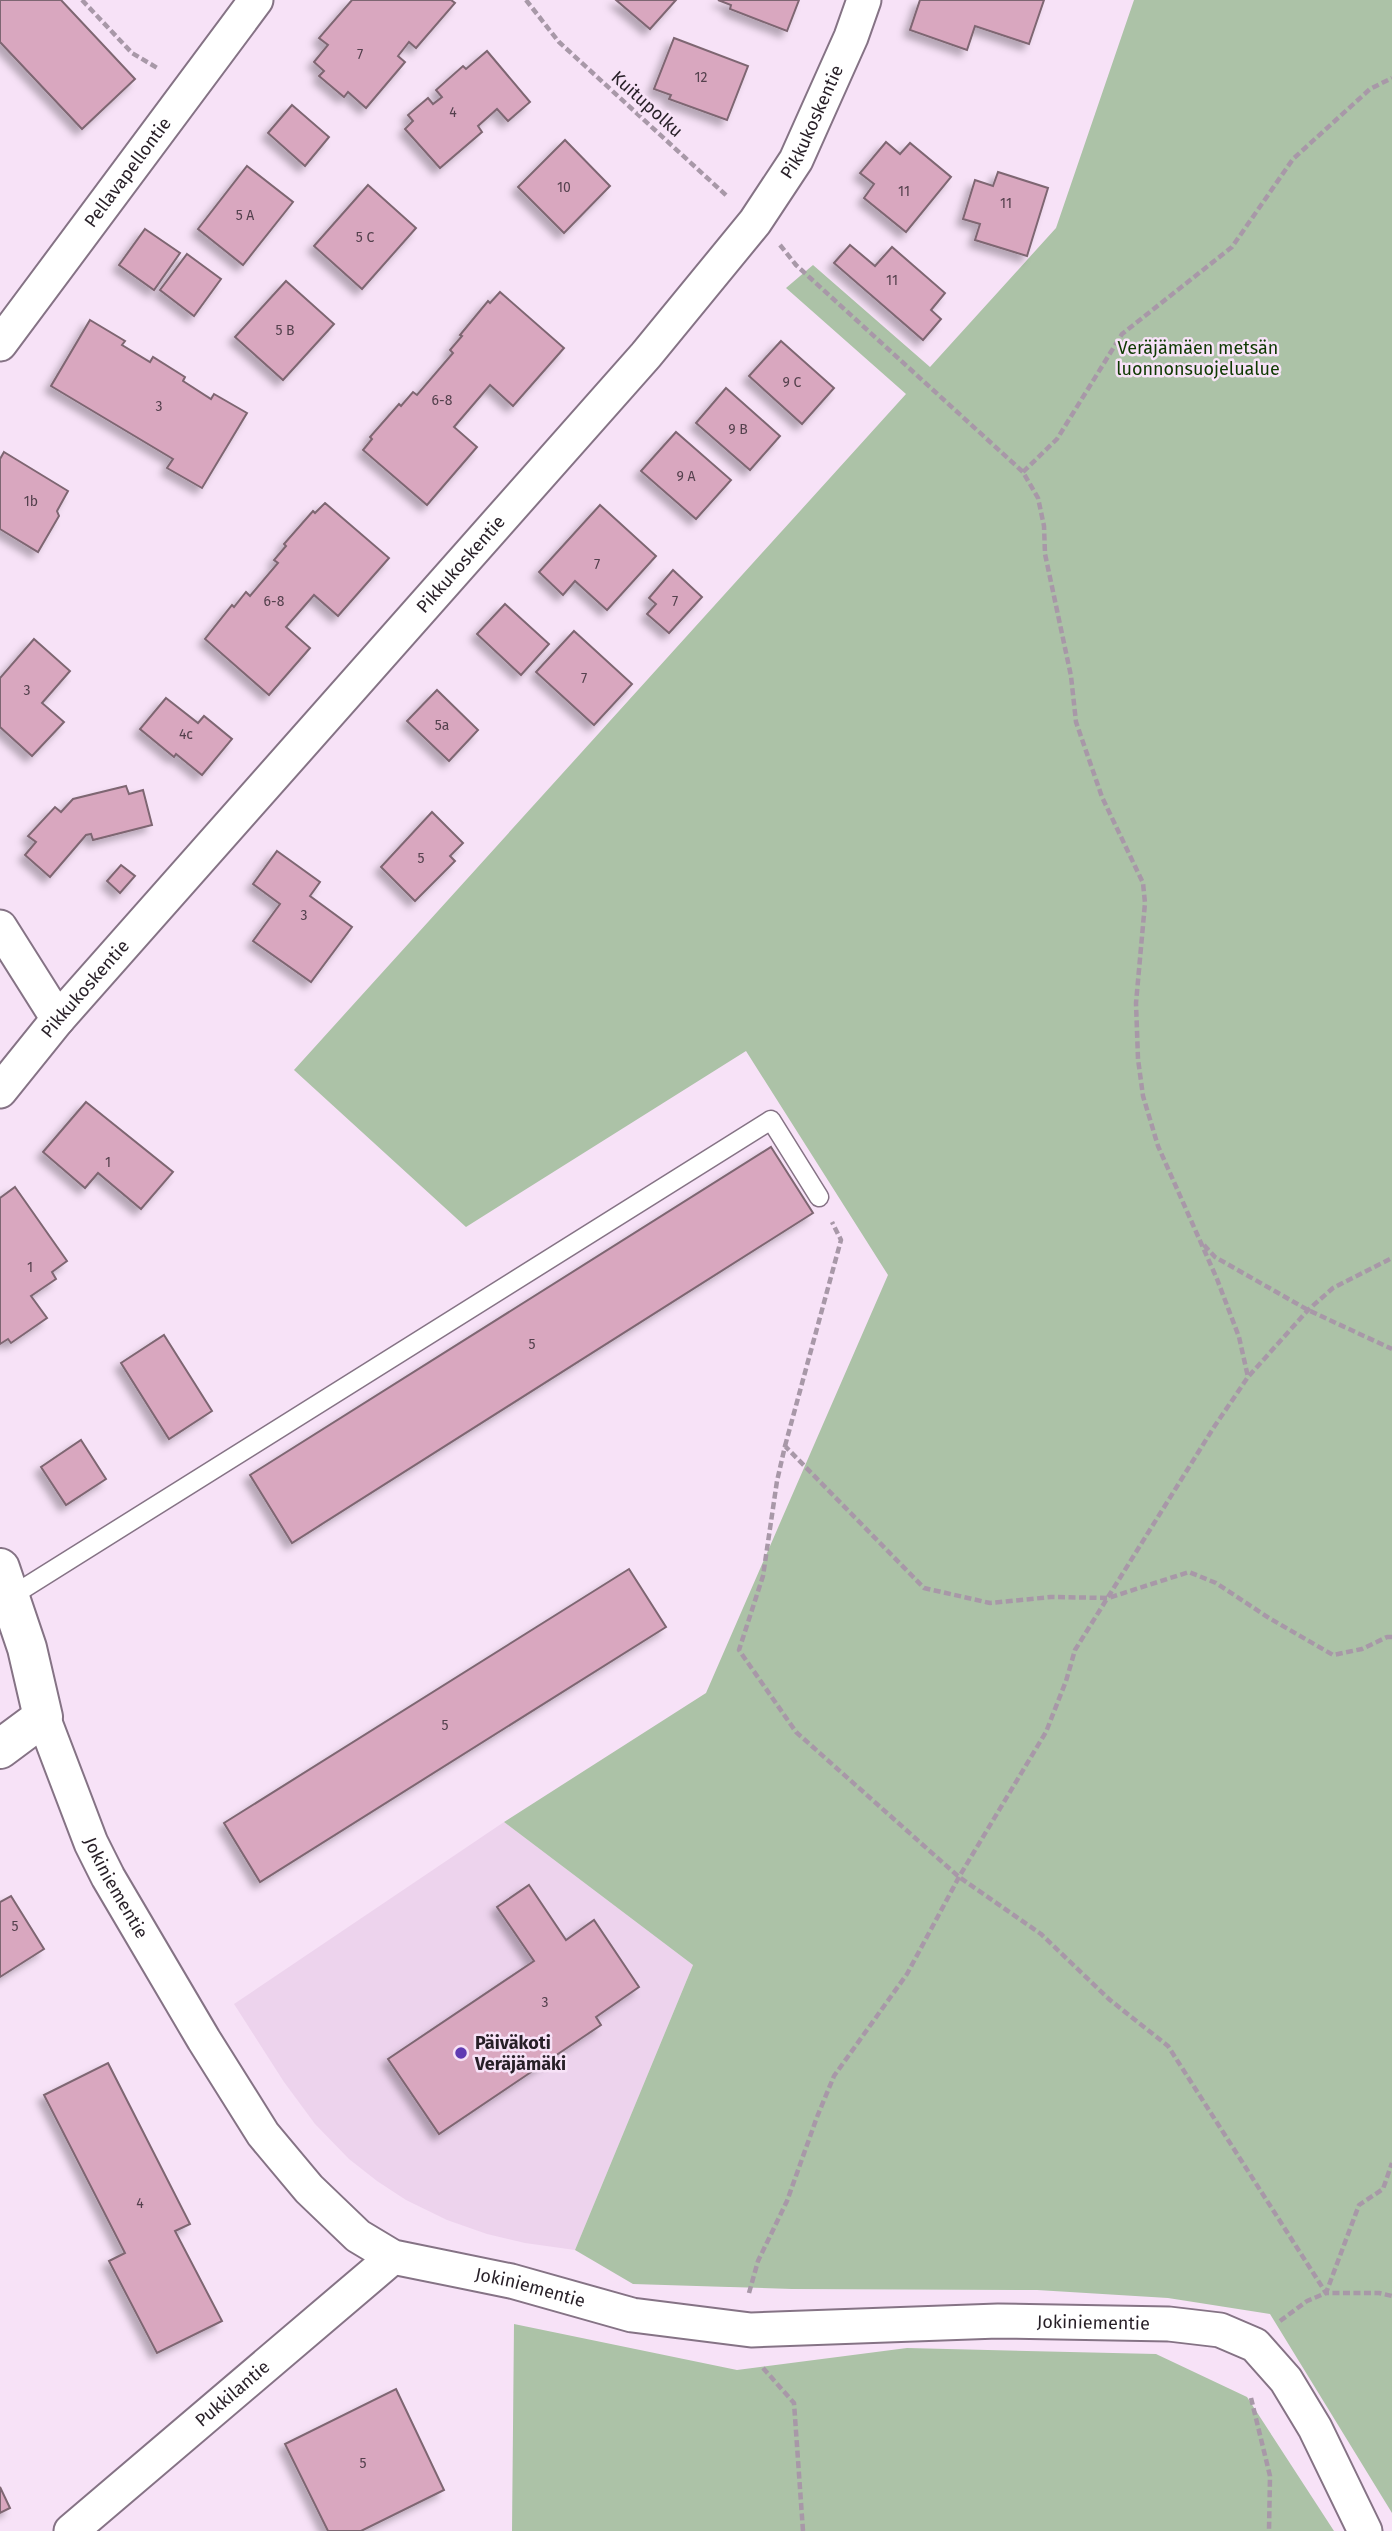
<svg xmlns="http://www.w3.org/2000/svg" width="1392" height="2531" viewBox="0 0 1392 2531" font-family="'Fira Sans',sans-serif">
<defs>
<filter id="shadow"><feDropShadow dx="-6" dy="6" stdDeviation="3.5" flood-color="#0004"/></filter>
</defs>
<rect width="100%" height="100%" fill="#f7e2f7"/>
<path fill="#edd3ed" d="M504,1822L693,1965L575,2250L525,2243L487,2234L447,2220L406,2200L377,2181L349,2159L315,2124L284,2082L234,2004Z"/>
<g fill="#acc2a7">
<path d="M1134,0H1392V2513L1270,2314L1168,2298L1037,2290L792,2289L633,2284L575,2250L693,1965L504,1822L706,1693L888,1275L746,1051L466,1227L294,1070L906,394L786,288L813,265L930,367L1056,228Z"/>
<path d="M514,2324L737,2370L907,2348L1156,2354L1247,2397L1334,2531H512Z"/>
</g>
<g fill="#d9a7bf" stroke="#7e6672" stroke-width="2" filter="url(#shadow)">
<path d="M0,0H61L135,79L82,129L0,42Z"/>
<path d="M352,0H451L455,3L416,48L409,42L398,56L405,62L366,108L348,92L344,97L319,76L324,71L314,62L328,45L319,38Z"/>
<path d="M616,0H676L650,29Z"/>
<path d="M718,0H799L787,31L730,9L731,5Z"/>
<path d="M920,0H1044L1029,44L975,26L967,50L910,30Z"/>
<path d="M674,38L748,66L727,120L669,99L671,95L654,89Z"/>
<path d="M487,51L530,102L508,121L497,109L478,126L482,132L440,168L405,129L413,121L408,115L428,98L433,104L442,97L436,90L463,66L466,69Z"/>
<path d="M292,105L329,137L305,166L268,133Z"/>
<path d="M565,140L610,186L564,233L518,187Z"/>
<path d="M886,142L900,154L910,143L951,177L906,232L864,198L874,184L860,173Z"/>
<path d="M247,166L293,202L243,265L198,229Z"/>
<path d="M998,172L1048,188L1027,256L975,240L980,224L963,219L975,180L993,186Z"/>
<path d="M368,185L416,228L362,289L314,246Z"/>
<path d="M145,229L180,253L154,290L119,265Z"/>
<path d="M850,245L875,266L892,247L945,293L931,310L941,319L923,340L834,263Z"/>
<path d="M187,254L221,279L194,316L160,290Z"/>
<path d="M286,281L334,324L283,380L235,337Z"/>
<path d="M500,292L564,348L513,406L490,385L454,427L477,447L427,505L363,450L372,439L370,437L399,404L401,406L413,392L417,395L453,353L450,350L462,336L460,335L488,301L490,303Z"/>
<path d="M90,320L125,341L122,345L150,362L153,357L185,377L183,381L211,399L214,394L247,413L202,488L167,468L173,459L51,386Z"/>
<path d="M781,341L834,388L802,424L749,376Z"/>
<path d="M726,388L780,436L750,470L696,423Z"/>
<path d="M676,432L731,480L696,519L641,471Z"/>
<path d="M4,452L68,491L57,511L59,516L38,552L0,529V459Z"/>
<path d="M325,503L389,558L338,616L314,595L286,627L310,648L269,695L205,639L232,605L234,607L246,592L250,596L278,563L274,560L286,546L284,544L313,511L315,513Z"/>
<path d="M600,505L656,556L607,610L575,581L563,595L539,572Z"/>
<path d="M673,570L702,597L669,633L647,614L656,604L649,598Z"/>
<path d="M505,604L549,644L521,675L477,634Z"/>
<path d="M574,631L632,684L594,725L536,672Z"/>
<path d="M34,639L70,671L42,703L64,722L32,756L0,727V678Z"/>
<path d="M437,690L478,730L449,761L407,721Z"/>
<path d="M166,698L198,723L204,716L232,739L202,775L176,754L174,757L140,729Z"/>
<path d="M126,786L129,794L143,790L152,825L93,840L91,834L86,835L50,877L25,855L36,842L28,836L55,807L61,812L73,799Z"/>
<path d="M432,812L463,843L450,856L455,861L415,901L381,867Z"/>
<path d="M277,851L320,882L310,896L352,927L311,982L253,941L280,904L253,884Z"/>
<path d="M121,865L135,876L120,893L107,881Z"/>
<path d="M86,1102L173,1172L141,1209L98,1173L85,1188L43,1152Z"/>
<path d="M771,1147L813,1213L292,1543L250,1475Z"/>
<path d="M15,1187L67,1261L52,1272L56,1279L31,1296L47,1318L11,1343L8,1339L0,1344V1198Z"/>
<path d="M164,1335L212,1411L169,1439L121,1363Z"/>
<path d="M81,1440L106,1479L66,1505L41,1467Z"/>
<path d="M629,1569L666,1627L260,1882L224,1823Z"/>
<path d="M529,1885L566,1940L594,1920L639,1987L596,2017L601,2025L439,2134L388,2059L534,1961L497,1907Z"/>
<path d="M11,1896L44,1949L0,1977V1902Z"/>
<path d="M108,2063L190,2224L175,2231L222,2321L157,2353L109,2261L125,2253L44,2095Z"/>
<path d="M396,2389L444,2490L361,2531H328L285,2444Z"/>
<path d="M0,2487L10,2508L0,2513Z"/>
</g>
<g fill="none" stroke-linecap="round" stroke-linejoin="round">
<defs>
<path id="service" d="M10,1597L771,1120L819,1197"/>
<g id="minor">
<path id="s1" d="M0,344L256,0"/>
<path d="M0,927L58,1019"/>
<path id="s2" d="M0,1091L58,1019L646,355L755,222L796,160L851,37L864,0"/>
<path id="s3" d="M43,1717L91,1843L108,1877L204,2040L263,2134L309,2189L358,2236L393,2257L511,2281L632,2315L751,2330L998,2321L1169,2324L1220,2330L1255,2345L1286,2380L1315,2428L1365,2531"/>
<path id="s4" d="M71,2531L393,2257"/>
</g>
<path id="tertiary" d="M0,1568L27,1648L43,1717L0,1749"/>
</defs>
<use href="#service" stroke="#857385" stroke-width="21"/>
<use href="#minor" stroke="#857385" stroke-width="37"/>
<use href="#tertiary" stroke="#857385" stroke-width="42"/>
<g stroke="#a898a8" stroke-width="4.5" stroke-dasharray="7 3.5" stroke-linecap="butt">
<path d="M82,0L132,53L159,69"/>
<path d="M526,0L559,42L728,197"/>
<path d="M780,245L796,265L1023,472L1038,498L1044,526L1045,554L1071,676L1076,722L1102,797L1143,883L1145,903L1136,1003L1138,1059L1143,1096L1158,1146L1217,1279L1239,1337L1248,1377"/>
<path d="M1023,472L1057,439L1122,334L1232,247L1293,159L1370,89L1392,78"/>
<path d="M1204,1245L1215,1257L1308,1310L1392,1349"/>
<path d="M785,1446L841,1240L832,1222"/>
<path d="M1392,1637H1387L1362,1649L1333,1655L1269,1618L1216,1583L1189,1572L1108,1598L1051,1597L990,1603L924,1588L785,1446L777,1481L763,1576L739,1650L796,1732L959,1877L1041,1934L1110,2000L1168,2046L1326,2293H1379L1392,2296"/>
<path d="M749,2293L758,2261L787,2201L817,2117L834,2076L907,1974L959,1877L1046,1732L1066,1681L1075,1650L1214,1427L1248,1377L1308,1310L1333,1288L1392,1258"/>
<path d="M1280,2321L1307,2301L1326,2293L1359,2205L1383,2189L1392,2163"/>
<path d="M763,2368L794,2403L803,2531"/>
<path d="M1251,2398L1270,2476L1269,2531"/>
</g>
<use href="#service" stroke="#fff" stroke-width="18"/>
<use href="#minor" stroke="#fff" stroke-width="33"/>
<use href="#tertiary" stroke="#fff" stroke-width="38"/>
</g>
<circle fill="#603ab2" stroke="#f7e2f7" stroke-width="2.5" cx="461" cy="2053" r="7"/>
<g text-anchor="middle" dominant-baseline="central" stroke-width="5" stroke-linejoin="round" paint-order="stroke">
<g font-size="14" fill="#54414d">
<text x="360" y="54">7</text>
<text x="701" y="77">12</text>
<text x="453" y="112">4</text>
<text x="564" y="187">10</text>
<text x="904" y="191">11</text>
<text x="1006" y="203">11</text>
<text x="245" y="215">5 A</text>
<text x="365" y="237">5 C</text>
<text x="892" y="280">11</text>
<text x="285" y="330">5 B</text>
<text x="792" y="382">9 C</text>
<text x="442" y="400">6-8</text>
<text x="159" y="406">3</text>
<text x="738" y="429">9 B</text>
<text x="686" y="476">9 A</text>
<text x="31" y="501">1b</text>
<text x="597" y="564">7</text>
<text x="274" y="601">6-8</text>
<text x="675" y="601">7</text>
<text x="584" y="678">7</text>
<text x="27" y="690">3</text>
<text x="442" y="725">5a</text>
<text x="186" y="734">4c</text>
<text x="421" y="858">5</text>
<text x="304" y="915">3</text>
<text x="108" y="1162">1</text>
<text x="30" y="1267">1</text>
<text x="532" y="1344">5</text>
<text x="445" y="1725">5</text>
<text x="15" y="1926">5</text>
<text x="545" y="2002">3</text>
<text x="140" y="2203">4</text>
<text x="363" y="2463">5</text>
</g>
<g font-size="18" fill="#271f27" stroke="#f7e2f7">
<text transform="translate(647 104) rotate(42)">Kuitupolku</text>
<text stroke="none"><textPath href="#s2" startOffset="1267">Pikkukoskentie</textPath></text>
<text stroke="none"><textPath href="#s1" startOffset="214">Pellavapellontie</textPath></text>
<text stroke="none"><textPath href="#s2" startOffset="700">Pikkukoskentie</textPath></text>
<text stroke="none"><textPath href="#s2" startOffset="133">Pikkukoskentie</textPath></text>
<text stroke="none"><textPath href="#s3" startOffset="186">Jokiniementie</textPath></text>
<text stroke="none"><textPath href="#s3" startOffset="794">Jokiniementie</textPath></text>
<text stroke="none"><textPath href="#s3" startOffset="1362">Jokiniementie</textPath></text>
<text stroke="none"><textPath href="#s4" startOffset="212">Pukkilantie</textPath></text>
</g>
<g font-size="18" fill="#0e3901" stroke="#f7e2f7">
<text x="1198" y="348">Veräjämäen metsän<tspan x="1198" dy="21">luonnonsuojelualue</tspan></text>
</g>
<g font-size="18" font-weight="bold" fill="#271f27" stroke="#f7e2f7" text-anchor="start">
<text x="475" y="2043">Päiväkoti<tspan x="475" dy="21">Veräjämäki</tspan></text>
</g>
</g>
</svg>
